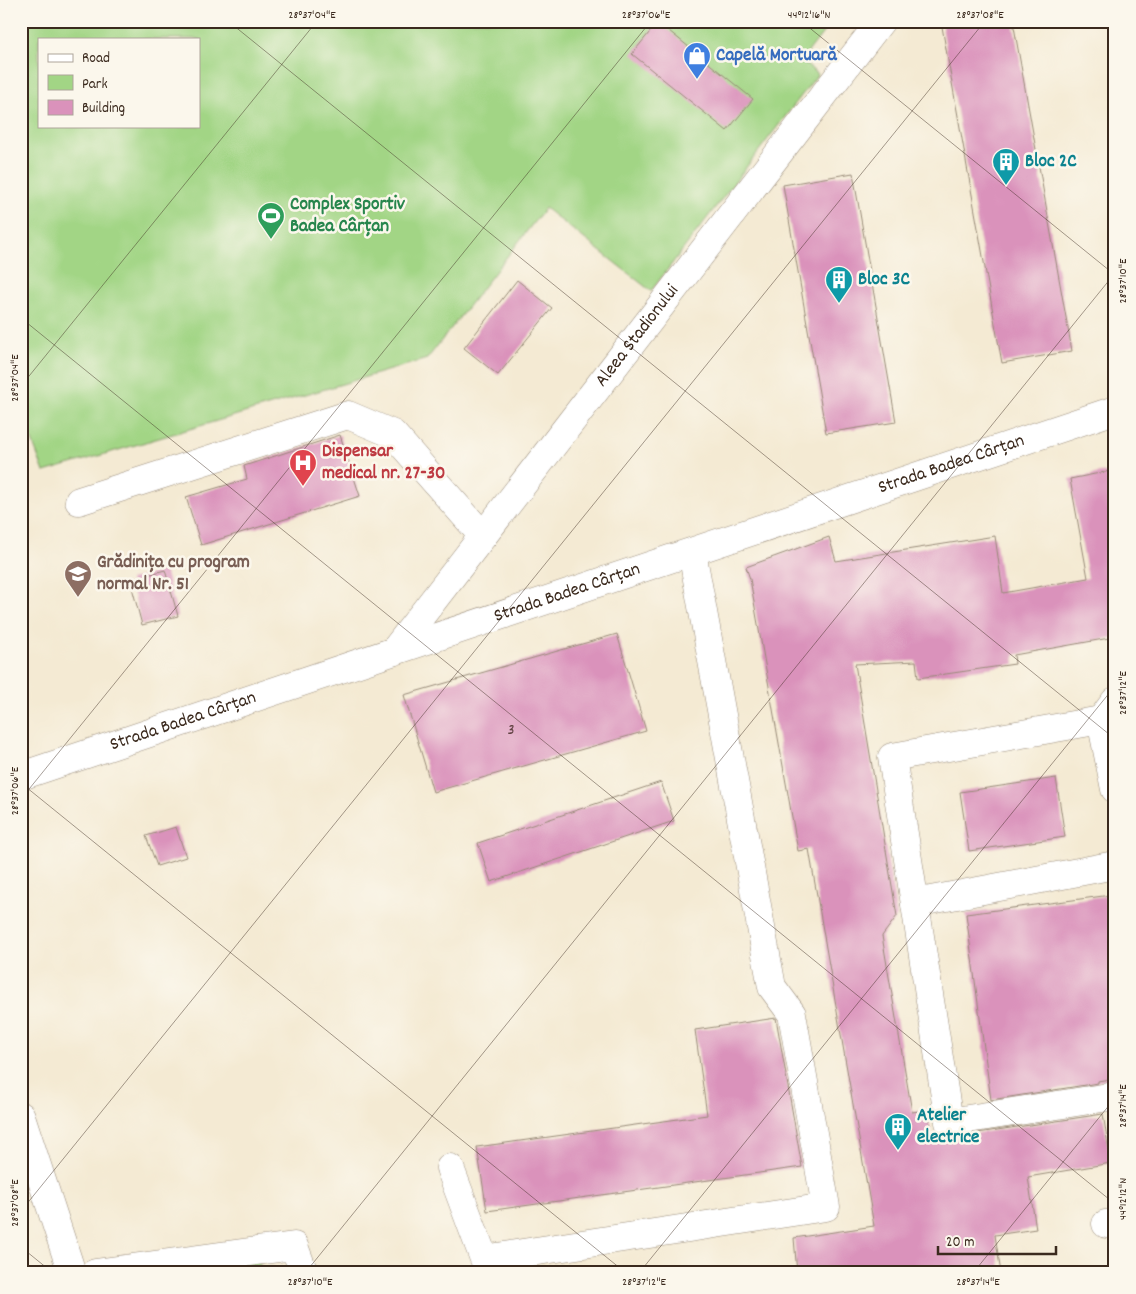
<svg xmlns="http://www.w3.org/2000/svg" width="1136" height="1294" viewBox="0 0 1136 1294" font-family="Dekko,sans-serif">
<rect width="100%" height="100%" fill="#fbf7ec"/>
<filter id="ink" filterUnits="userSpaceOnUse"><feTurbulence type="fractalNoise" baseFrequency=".02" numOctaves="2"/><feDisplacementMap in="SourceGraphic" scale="10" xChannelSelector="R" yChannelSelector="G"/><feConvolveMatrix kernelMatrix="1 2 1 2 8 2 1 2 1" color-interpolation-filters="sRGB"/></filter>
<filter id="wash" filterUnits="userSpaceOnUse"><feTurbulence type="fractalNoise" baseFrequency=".0096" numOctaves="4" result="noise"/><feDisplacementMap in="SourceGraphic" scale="20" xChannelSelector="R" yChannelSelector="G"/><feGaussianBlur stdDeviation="1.12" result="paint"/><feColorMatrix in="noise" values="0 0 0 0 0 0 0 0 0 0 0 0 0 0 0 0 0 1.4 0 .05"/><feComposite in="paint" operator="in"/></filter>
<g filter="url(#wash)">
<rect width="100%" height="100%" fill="#f4ead3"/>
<g fill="#a2d585" stroke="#6e8052" fill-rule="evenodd">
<path d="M21,21H832L801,61L818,74L651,291L545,208L427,359L44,472L21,412ZM39,39H199V126H39Z"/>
<path d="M256,1255L263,1273H237L232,1259Z"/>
</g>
<g id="blocks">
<g fill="#da92bb">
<path d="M941,21H1013L1072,351L1002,363Z"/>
<path d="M658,22L753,99L727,131L632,54Z"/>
<path d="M853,173L896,422L826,433L783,185Z"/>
<path d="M517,280L552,308L498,375L464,348Z"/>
<path d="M340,435L360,496L201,545L186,497L247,479L244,466Z"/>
<path d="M1115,470V637L1014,655L1015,664L918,678L916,661L855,664L897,916L882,936L912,1112L927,1110L932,1137L942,1135L951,1137L1103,1114L1111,1163L1028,1177L1036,1229L995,1235L1001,1273H797L794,1238L874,1226L809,849L798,851L750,579L746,567L829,537L836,561L995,536L1003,593L1088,578L1070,479Z"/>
<path d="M165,570L178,616L142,625L130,580Z"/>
<path d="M617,634L646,731L433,792L404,695Z"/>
<path d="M1056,778L1065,837L969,851L960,792Z"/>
<path d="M661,782L674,821L491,882L478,843Z"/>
<path d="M176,827L186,857L157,866L146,836Z"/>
<path d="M1111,895L1115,922V1078L1098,1081V1083L991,1100L966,914Z"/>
<path d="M776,1018L802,1167L487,1211L477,1147L707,1115L695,1030Z"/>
</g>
</g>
</g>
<g filter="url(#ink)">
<use href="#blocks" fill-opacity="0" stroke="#988a78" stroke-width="1"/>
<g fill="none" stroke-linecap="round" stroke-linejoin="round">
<defs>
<g id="minor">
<path d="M79,501L348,415L393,434L483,536"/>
<path id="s1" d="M394,651L881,21"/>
<path d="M1115,701L1101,720L1115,789"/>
<path d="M1101,720L892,757L949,1122L1115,1096"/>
<path id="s2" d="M21,776L1115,410"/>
<path d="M915,903L1115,865"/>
<path d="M21,1116L72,1273"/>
<path d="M450,1168L484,1259L826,1207L792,1014L772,987L692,552"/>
<path d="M1106,1224L1115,1223"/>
<path d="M95,1273L294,1246L304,1273"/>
</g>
</defs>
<use href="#minor" stroke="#988a78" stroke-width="29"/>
<use href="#minor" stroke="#fff" stroke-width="28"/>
</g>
</g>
<path fill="none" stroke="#3b2a1e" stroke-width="1" stroke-opacity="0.45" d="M228,21L1115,739M801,21L1115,275M21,318L1115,1204M21,386L317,21M21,783L626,1273M21,799L651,21M21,1211L985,21M21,1247L53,1273M305,1273L1115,273M639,1273L1115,686M973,1273L1115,1098"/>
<defs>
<symbol id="shop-pin" viewBox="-11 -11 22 30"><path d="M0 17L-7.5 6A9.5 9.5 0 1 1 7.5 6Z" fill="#3f7fe0" stroke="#fbf7ec"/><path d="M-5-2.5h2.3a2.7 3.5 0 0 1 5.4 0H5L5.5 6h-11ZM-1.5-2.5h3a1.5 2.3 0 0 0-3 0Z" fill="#fff"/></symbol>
<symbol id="building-pin" viewBox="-11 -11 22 30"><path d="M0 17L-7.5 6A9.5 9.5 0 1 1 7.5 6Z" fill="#0f9aa8" stroke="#fbf7ec"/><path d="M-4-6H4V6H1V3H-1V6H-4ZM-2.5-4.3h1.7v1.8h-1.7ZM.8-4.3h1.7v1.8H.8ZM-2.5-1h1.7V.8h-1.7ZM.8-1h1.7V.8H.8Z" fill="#fff"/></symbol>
<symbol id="stadium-pin" viewBox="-11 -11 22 30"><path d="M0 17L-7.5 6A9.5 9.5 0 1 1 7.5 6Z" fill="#2e9e5b" stroke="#fbf7ec"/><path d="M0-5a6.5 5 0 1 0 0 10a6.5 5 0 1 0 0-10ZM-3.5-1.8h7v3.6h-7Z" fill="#fff"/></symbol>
<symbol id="hospital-pin" viewBox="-11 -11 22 30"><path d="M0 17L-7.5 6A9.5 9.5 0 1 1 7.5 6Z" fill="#e0444e" stroke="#fbf7ec"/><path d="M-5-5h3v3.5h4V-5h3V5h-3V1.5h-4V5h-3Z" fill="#fff"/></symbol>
<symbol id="school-pin" viewBox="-11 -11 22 30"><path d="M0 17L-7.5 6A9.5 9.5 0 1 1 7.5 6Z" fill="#8d6e63" stroke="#fbf7ec"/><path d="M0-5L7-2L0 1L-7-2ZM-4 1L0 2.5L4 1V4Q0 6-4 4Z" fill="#fff"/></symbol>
</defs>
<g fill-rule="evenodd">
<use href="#shop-pin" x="681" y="40" width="32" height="43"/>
<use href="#building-pin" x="990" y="146" width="32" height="43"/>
<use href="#stadium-pin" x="255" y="200" width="32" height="43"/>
<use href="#building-pin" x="823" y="264" width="32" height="43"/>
<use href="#hospital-pin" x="287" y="447" width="32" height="43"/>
<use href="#school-pin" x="62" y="558" width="32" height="43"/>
<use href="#building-pin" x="882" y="1111" width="32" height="43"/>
</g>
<g text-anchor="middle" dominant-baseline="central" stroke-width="5" stroke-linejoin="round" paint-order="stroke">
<g font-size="16" fill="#634445">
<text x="511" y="730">3</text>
</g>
<g font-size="19" font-weight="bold" fill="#366cbe" stroke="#fbf7ec" text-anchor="start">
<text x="716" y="56">Capelă Mortuară</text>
</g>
<g font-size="19" font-weight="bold" fill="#0d838f" stroke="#fbf7ec" text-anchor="start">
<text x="1025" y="162">Bloc 2C</text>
<text x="858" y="280">Bloc 3C</text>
<text x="917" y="1116">Atelier<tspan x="917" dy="22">electrice</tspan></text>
</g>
<g font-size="19" font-weight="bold" fill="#27864d" stroke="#fbf7ec" text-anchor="start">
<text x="290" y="205">Complex Sportiv<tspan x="290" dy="22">Badea Cârțan</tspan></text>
</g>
<g font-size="19" fill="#3b2a1e" stroke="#fbf7ec">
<text stroke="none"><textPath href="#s1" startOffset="398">Aleea Stadionului</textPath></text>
<text stroke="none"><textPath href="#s2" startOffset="981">Strada Badea Cârțan</textPath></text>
<text stroke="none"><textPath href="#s2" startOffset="576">Strada Badea Cârțan</textPath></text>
<text stroke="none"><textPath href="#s2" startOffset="171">Strada Badea Cârțan</textPath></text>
</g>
<g font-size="19" font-weight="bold" fill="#be3a42" stroke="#fbf7ec" text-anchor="start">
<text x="322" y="452">Dispensar<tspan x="322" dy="22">medical nr. 27-30</tspan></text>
</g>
<g font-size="19" font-weight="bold" fill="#785e54" stroke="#fbf7ec" text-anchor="start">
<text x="97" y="563">Grădinița cu program<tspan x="97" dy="22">normal Nr. 51</tspan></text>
</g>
</g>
<rect width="1136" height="1294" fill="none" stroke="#fbf7ec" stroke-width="55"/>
<rect x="38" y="38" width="162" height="90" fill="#fbf7ec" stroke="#aea59a"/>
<rect x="48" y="54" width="25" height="8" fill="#ffffff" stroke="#aea59a"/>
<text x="82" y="62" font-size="15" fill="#3b2a1e">Road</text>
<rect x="48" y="75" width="25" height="15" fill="#a2d585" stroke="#aea59a"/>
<text x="82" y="88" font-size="15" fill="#3b2a1e">Park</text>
<rect x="48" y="100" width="25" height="15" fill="#da92bb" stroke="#aea59a"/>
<text x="82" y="112" font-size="15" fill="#3b2a1e">Building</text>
<path d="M938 1246v8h118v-8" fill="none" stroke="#3b2a1e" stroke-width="2.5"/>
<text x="946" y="1246" font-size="15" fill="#3b2a1e" stroke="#fbf7ec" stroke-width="4" paint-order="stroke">20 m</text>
<rect x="28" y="28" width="1080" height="1238" fill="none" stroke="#3b2a1e" stroke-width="2"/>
<g font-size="12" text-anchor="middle" fill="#3b2a1e">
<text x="312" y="18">28°37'04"E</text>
<text x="646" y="18">28°37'06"E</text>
<text x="809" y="18">44°12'16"N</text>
<text x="980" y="18">28°37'08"E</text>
<text transform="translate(1122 281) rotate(-90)" y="4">28°37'10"E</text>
<text transform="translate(14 378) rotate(-90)" y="4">28°37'04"E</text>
<text transform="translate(1122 693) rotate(-90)" y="4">28°37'12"E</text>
<text transform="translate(14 791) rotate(-90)" y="4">28°37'06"E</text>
<text transform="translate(1122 1106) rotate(-90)" y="4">28°37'14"E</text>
<text transform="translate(1122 1199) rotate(-90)" y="4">44°12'12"N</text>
<text transform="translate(14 1203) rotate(-90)" y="4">28°37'08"E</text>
<text x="310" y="1285">28°37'10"E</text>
<text x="644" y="1285">28°37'12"E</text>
<text x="978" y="1285">28°37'14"E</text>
</g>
</svg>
